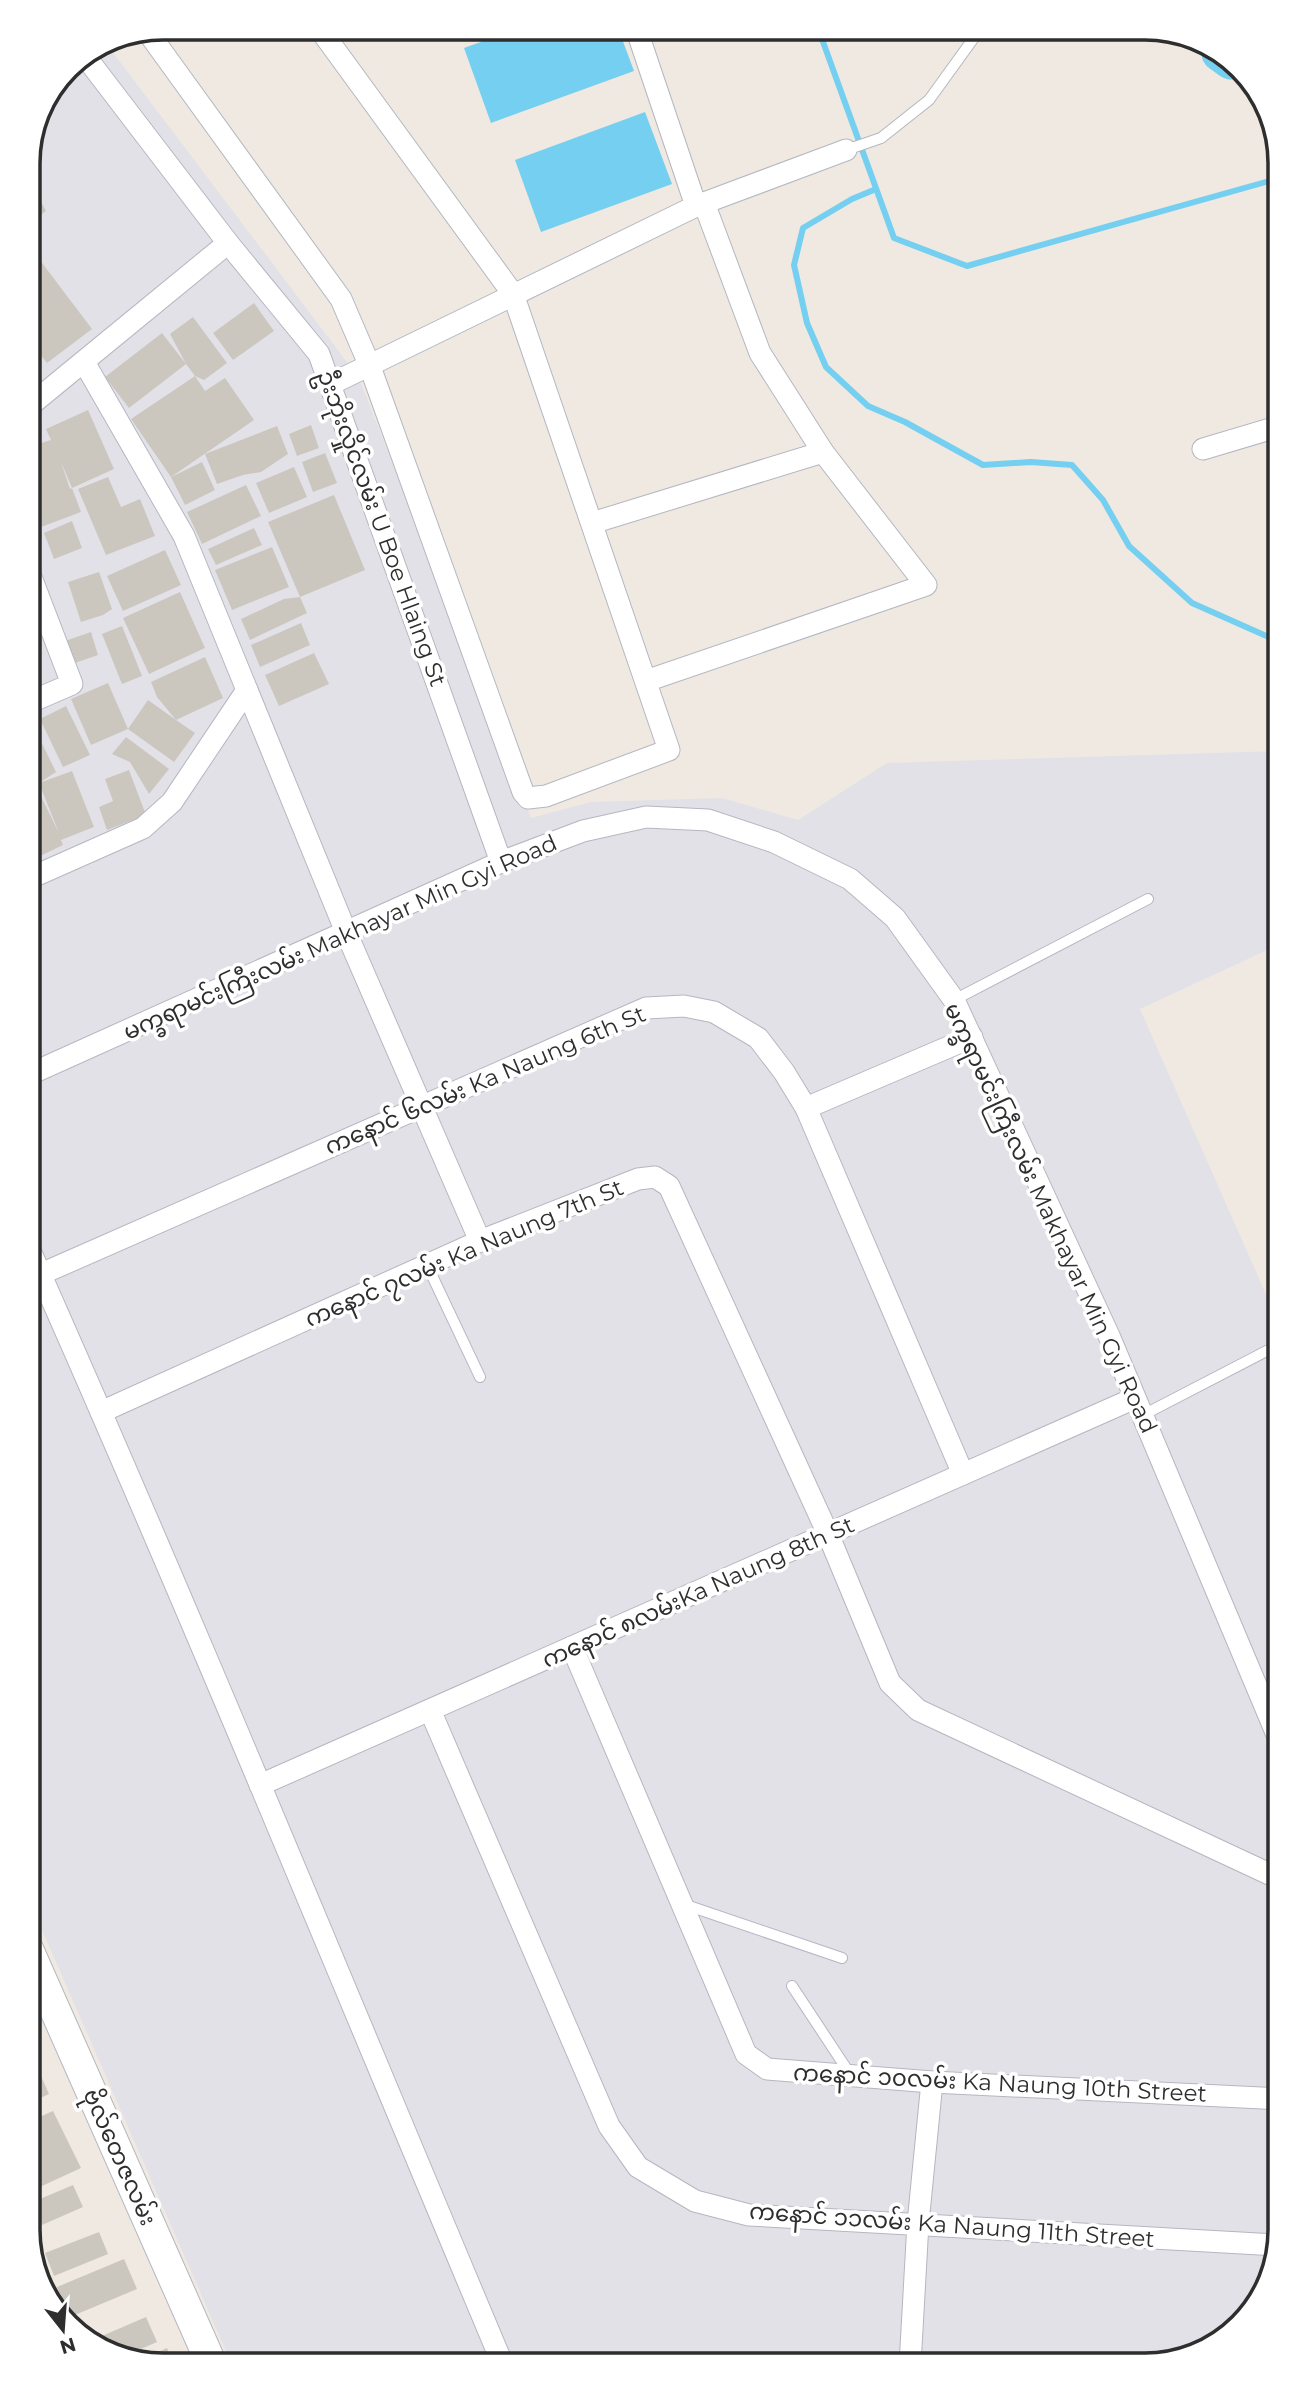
<svg xmlns="http://www.w3.org/2000/svg" width="1308" height="2393" viewBox="0 0 1308 2393" font-family="Montserrat,'Noto Sans Myanmar',sans-serif">
<rect width="100%" height="100%" fill="#efe9e1"/>
<path fill="#e3e1e8" d="M105,42L359,378L531,818L591,802L722,798L798,820L887,763L1280,751V944L1140,1009L1280,1326V2230L1257,2305L1197,2355L1145,2365H232L28,1898V155L68,67Z"/>
<g fill="#75cff0">
<path d="M520,28H618L634,71L491,123L464,48Z"/>
<path d="M645,112L672,184L541,232L515,160Z"/>
</g>
<g fill="none" stroke-linecap="round" stroke-linejoin="round">
<g stroke="#75cff0" stroke-width="6">
<path d="M818,28L894,238L967,266L1280,178"/>
<path d="M876,189L852,199L803,228L794,265L807,323L826,367L868,406L905,422L983,465L1031,462L1072,465L1103,500L1129,546L1192,603L1280,642"/>
</g>
<path stroke="#75cff0" stroke-width="37" d="M1220,53L1231,61"/>
</g>
<g fill="#cbc7bf">
<path d="M28,186L36,193L46,211L28,224Z"/>
<path d="M30,247L92,329L47,363L28,339V248Z"/>
<path d="M254,303L274,331L233,360L213,333Z"/>
<path d="M193,317L227,363L204,380L195,376L186,364L170,334Z"/>
<path d="M162,333L186,364L129,408L105,377Z"/>
<path d="M195,376L205,391L225,378L254,420L171,477L202,462L215,490L185,505L171,477L131,419Z"/>
<path d="M88,410L114,469L72,488L61,462L70,489L72,488L81,512L33,530L28,517V447L51,440L46,429Z"/>
<path d="M311,425L319,448L297,456L289,434Z"/>
<path d="M277,426L288,454L261,472L243,475L217,484L205,454Z"/>
<path d="M325,453L337,483L313,492L302,462Z"/>
<path d="M294,467L307,497L269,513L256,483Z"/>
<path d="M108,477L121,507L140,499L155,536L106,555L78,489Z"/>
<path d="M246,485L261,516L202,544L187,512Z"/>
<path d="M334,495L365,570L300,597L268,522Z"/>
<path d="M72,521L82,548L54,559L44,533Z"/>
<path d="M254,528L262,545L216,565L208,549Z"/>
<path d="M272,547L289,587L232,610L215,570Z"/>
<path d="M165,550L181,585L123,611L107,576Z"/>
<path d="M99,572L112,609L103,615L81,622L68,582Z"/>
<path d="M180,592L205,648L149,674L123,618Z"/>
<path d="M300,597L307,613L250,640L241,619L284,599Z"/>
<path d="M301,623L310,645L260,667L251,645Z"/>
<path d="M122,626L142,676L122,684L102,634Z"/>
<path d="M91,632L98,655L72,664L65,641Z"/>
<path d="M314,653L329,684L279,706L265,675Z"/>
<path d="M205,657L223,698L176,720L195,733L174,762L128,729L148,700L176,720L157,697L151,682Z"/>
<path d="M108,683L128,729L91,745L71,699Z"/>
<path d="M66,706L90,755L63,767L40,719Z"/>
<path d="M28,715L56,772L39,783L28,787Z"/>
<path d="M126,737L169,769L149,794L130,762L112,754Z"/>
<path d="M129,770L146,815L107,830L99,807L113,801L105,779Z"/>
<path d="M72,771L94,827L61,840L63,845L30,861L28,856V792L37,788L59,833L39,783Z"/>
<path d="M41,2076L49,2094L28,2104V2082Z"/>
<path d="M53,2111L81,2168L29,2192L28,2122Z"/>
<path d="M73,2185L83,2207L42,2225L33,2202Z"/>
<path d="M99,2232L108,2254L54,2276L45,2253Z"/>
<path d="M124,2259L137,2289L70,2317L57,2287Z"/>
<path d="M146,2317L157,2342L127,2355L88,2342Z"/>
<path d="M167,2348L174,2365H155L144,2361L143,2359Z"/>
</g>
<g fill="none" stroke-linecap="round" stroke-linejoin="round">
<defs>
<g id="lane">
<path d="M846,150L881,138L929,100L981,28"/>
<path d="M954,1000L1148,899"/>
<path d="M427,1265L480,1377"/>
<path d="M1143,1415L1280,1344"/>
<path d="M683,1904L842,1958"/>
<path d="M792,1986L850,2074"/>
</g>
<g id="street">
<path d="M636,28L696,206"/>
<path d="M147,31L341,299L369,364L523,792L528,798L546,796L669,750L513,294L319,28"/>
<path d="M85,56L228,243L319,354L501,862"/>
<path d="M84,362L184,536L346,932L480,1241"/>
<path d="M331,384L696,206L846,150"/>
<path d="M28,407L228,243"/>
<path d="M1203,449L1280,426"/>
<path d="M592,523L823,452"/>
<path d="M646,681L926,585L823,452L760,353L704,203"/>
<path d="M28,703L72,684L28,569"/>
<path d="M28,879L143,828L172,802L247,690"/>
<path d="M28,1075L501,862L583,831L646,817L708,820L774,842L850,879L895,918L954,1000L1110,1338L1280,1742"/>
<path d="M806,1108L972,1037"/>
<path d="M28,1246C193,1617 346,1992 503,2365"/>
<path d="M41,1274L646,1008L684,1006L714,1012L758,1038L784,1072L806,1108L963,1474"/>
<path d="M101,1412L480,1241L638,1179L655,1177L669,1186L828,1534L890,1683L918,1710L1280,1879"/>
<path d="M572,1647L746,2054L767,2069L932,2082L1280,2099"/>
<path d="M430,1710L609,2126L638,2167L695,2201L749,2215L1276,2245"/>
<path d="M260,1785L1135,1398"/>
<path d="M910,2365L918,2223L932,2082"/>
</g>
<path id="secondary" d="M28,1949L212,2365"/>
</defs>
<use href="#lane" stroke="#b4b7c1" stroke-width="12"/>
<use href="#street" stroke="#b4b7c1" stroke-width="23"/>
<use href="#secondary" stroke="#b4b7c1" stroke-width="32"/>
<use href="#lane" stroke="#fff" stroke-width="10"/>
<use href="#street" stroke="#fff" stroke-width="21"/>
<use href="#secondary" stroke="#fff" stroke-width="30"/>
</g>
<g text-anchor="middle" dominant-baseline="central" stroke-width="7" stroke-linejoin="round" paint-order="stroke">
<g font-size="23" fill="#2e2e2e" stroke="#fff">
<text transform="translate(382 528) rotate(70)">ဦးဘိုးလှိုင်လမ်း U Boe Hlaing St</text>
<text transform="translate(340 937) rotate(-24)">မက္ခရာမင်းကြီးလမ်း Makhayar Min Gyi Road</text>
<text transform="translate(485 1080) rotate(-23)">ကနောင် ၆လမ်း Ka Naung 6th St</text>
<text transform="translate(1051 1218) rotate(65)">မက္ခရာမင်းကြီးလမ်း Makhayar Min Gyi Road</text>
<text transform="translate(464 1253) rotate(-23)">ကနောင် ၇လမ်း Ka Naung 7th St</text>
<text transform="translate(698 1592) rotate(-24)">ကနောင် ၈လမ်းKa Naung 8th St</text>
<text transform="translate(1000 2083) rotate(3)">ကနောင် ၁၀လမ်း Ka Naung 10th Street</text>
<text transform="translate(120 2157) rotate(66)">ဗိုလ်တေဇလမ်း</text>
<text transform="translate(952 2225) rotate(4)">ကနောင် ၁၁လမ်း Ka Naung 11th Street</text>
</g>
</g>
<path d="M0 0H1308V2393H0ZM163 40H1145A123 123 0 0 1 1268 163V2230A123 123 0 0 1 1145 2353H163A123 123 0 0 1 40 2230V163A123 123 0 0 1 163 40Z" fill="#fff" fill-rule="evenodd"/>
<path fill="none" stroke="#2e2e2e" stroke-width="3.5" d="M163 40H1145A123 123 0 0 1 1268 163V2230A123 123 0 0 1 1145 2353H163A123 123 0 0 1 40 2230V163A123 123 0 0 1 163 40Z"/>
<g transform="translate(63 2330) rotate(163)" stroke="#ffffff" stroke-width="5" paint-order="stroke">
<path d="M0-5L12 26L0 18L-12 26Z" fill="#2e2e2e"/>
<text y="-10" font-size="19" font-weight="bold" text-anchor="middle" fill="#2e2e2e">N</text>
</g>
</svg>
